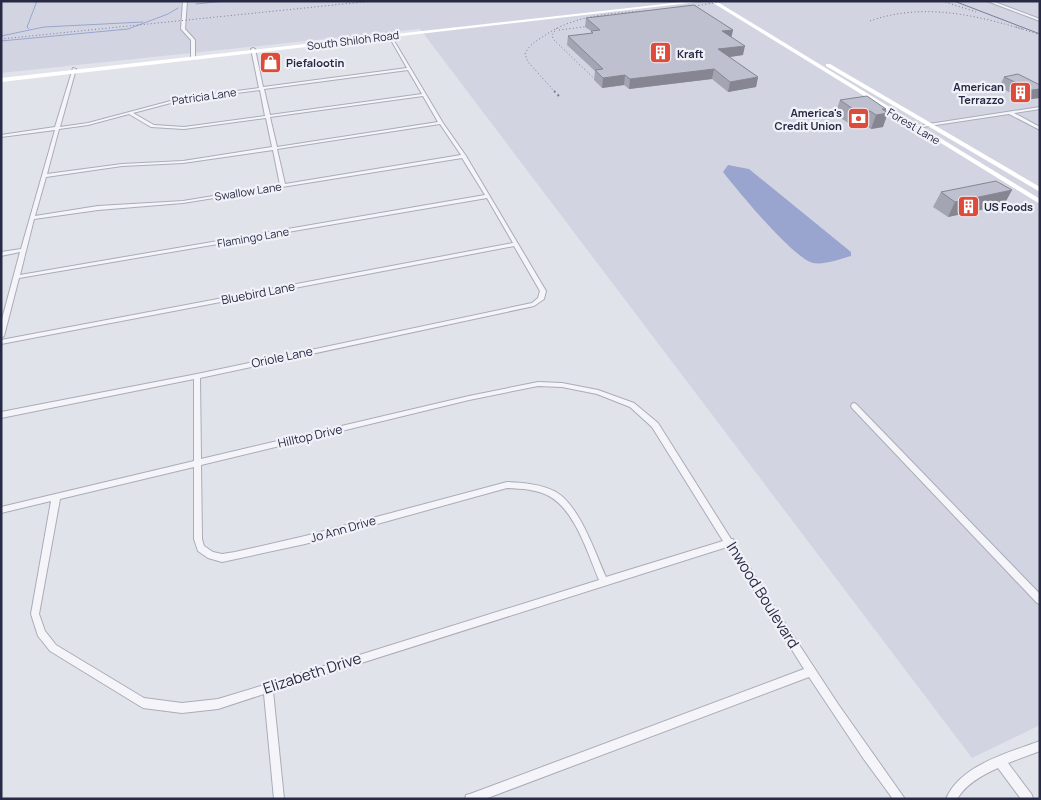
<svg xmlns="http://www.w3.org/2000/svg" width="1041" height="800" viewBox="0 0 1041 800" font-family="Manrope,sans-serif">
<rect width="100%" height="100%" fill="#e1e3eb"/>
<path fill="#d2d5e1" d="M1,1H1040V725L972,758L420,29L1,73Z"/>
<path fill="#99a5cf" d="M728,165L749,169L851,252V256C840,259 825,265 813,263C793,258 738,191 723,172Z"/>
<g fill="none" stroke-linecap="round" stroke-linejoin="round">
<g stroke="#99a5cf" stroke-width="1">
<path d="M196,4L225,1"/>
<path d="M29,29L27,27L37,1"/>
<path d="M1,36L44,27L143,22"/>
<path d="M1,41L128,29L168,14L178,8"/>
</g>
<defs>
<g id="minor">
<path d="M987,1H992L1040,19V21Z"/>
<path d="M387,33L390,34L443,123L466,156L546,291L544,299L534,306L200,378L201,459L469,396L538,382L562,383L598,390L634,403L658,423L731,539H733L734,543L777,611L838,704L905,799H893L863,758L809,677L485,799H465L466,795L470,794L804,669L727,547L273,691L284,799H274L264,694L218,709L182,713L143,708L50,651L38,636L31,614L51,501L1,513V507L194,461V379L1,418V412L197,374L532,303L538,298L540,291L514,246L1,344V340L513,243L487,198L19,278L4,336L1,338V323L20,252L1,256V252L21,249L55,130L1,137V135L55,127L73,68L76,69L60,127L88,123L182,98L259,88L251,49L253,48L255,49L263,87L407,68ZM408,70L422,94L270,115L264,89ZM260,90L265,116L184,127L154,125L133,113L182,100ZM423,96L438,122L277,147L270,117ZM129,114L151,127L184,129L266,118L272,147L183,161L122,164L47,174L59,129L88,125ZM440,124L461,155L285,184L277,149ZM273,150L280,185L183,201L98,206L35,216L46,177L122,166L183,163ZM462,158L485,195L20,275L34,219L98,210L183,203ZM538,386L562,387L597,394L630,407L652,427L723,541L606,577C595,553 580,506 556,492C541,484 524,483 507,482L305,536L235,552L222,554L213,552L204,546L202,539L201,465L469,400ZM194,467V539L198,551L208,558L222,562L305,544L507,488C521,489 536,489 549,496C575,510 588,554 599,580L270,683L268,682L264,685L218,699L182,703L144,698L56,645L45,631L39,614L60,499Z"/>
<path d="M1040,107V109L1014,113L1040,127V130L1009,114L916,128L914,127L916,126Z"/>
<path d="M854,403L856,404L1040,594V604L1037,603L852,408L851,406L852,404Z"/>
<path d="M1040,741V751L1008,763L1032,795L1033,799H1021L998,768C982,775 966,784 957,799H946C960,765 1008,753 1040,741Z"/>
</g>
<path id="tertiary" d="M183,1H187L185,29L195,40V58L193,59L191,58V40L181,29Z"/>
</defs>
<use href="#minor" stroke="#a9acb9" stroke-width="2"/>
<use href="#tertiary" stroke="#a9acb9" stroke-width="2"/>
<use href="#minor" fill="#f5f5f9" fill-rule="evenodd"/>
<use href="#tertiary" fill="#f5f5f9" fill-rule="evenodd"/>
<g fill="#fff" fill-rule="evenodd">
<path d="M691,1H707L1,82V78Z"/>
<path d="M710,1H716L1040,199V204Z"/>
<path d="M826,64H830L1040,187V192L826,66Z"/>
</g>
<path stroke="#797c97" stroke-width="1" d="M954,1L1040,34"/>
<g stroke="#797c97" stroke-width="1" stroke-dasharray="1 2.5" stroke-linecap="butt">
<path d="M942,1L976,12"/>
<path d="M870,21C920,3 972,14 1022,29"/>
<path d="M1016,27L1040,35"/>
<path d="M557,28L552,35L553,39L603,87"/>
<path d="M559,30L599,25"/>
<path d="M1,39L373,1"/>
<path d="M555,92L528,62L525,54C529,45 536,41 544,36C581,10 631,13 674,9C691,7 708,4 724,1"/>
</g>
<path stroke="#797c97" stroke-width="2" stroke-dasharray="2 3" stroke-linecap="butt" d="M554,91L560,97"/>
</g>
<g fill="#a3a5b2">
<path d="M586,18L733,30L731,37L743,55L729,57L758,77L756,87L728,92L712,79L629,89L624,85L602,88L594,80L595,71L567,45L568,36L591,33V31L585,27Z"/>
<path d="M1004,77L1040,85L1026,100L999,87Z"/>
<path d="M840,100L886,109L883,127L871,129L865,125L854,127L835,114Z"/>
<path d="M941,192L1004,205L948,217L933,207Z"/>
</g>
<g fill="#858691">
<path d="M733,30L731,39L722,31Z"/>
<path d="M745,46L743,55L716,59L718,49Z"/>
<path d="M714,69L712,79L629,89L630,79Z"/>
<path d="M625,75L624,85L602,88L603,78Z"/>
<path d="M758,77L756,87L728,92L730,82Z"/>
<path d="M1040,89V98L1026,100L1032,90Z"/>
<path d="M882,109H886L884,113H888L883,127L871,129L876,115Z"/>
<path d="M870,111L865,125L854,127L859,113Z"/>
<path d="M1012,190L1004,205L948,217L955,202Z"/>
</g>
<g fill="#bec0cf" stroke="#858691">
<path d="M694,5L733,30L722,31L745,46L718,49L758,77L730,82L714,69L630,79L625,75L603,78L595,70L603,69L568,36L593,33L591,31L600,30L586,18Z"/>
<path d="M1018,74L1040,85V89L1032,90L1004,77Z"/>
<path d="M867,96L886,109H882L888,113L876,115L870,111L859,113L840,100Z"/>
<path d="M996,181L1012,190L955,202L941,192Z"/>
</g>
<defs>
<symbol id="building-square" viewBox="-11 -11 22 22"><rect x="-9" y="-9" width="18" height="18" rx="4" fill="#dd4c3a" stroke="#f1f2f8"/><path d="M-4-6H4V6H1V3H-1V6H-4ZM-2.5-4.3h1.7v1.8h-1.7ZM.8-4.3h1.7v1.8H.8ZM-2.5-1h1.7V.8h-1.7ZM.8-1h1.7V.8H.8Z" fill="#fff"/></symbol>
<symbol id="shop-square" viewBox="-11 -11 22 22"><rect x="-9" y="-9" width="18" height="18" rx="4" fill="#dd4c3a" stroke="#f1f2f8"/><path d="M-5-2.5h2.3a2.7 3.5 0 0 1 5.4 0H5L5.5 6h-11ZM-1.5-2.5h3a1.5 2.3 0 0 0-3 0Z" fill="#fff"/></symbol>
<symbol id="bank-square" viewBox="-11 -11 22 22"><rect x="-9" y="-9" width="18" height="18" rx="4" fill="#dd4c3a" stroke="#f1f2f8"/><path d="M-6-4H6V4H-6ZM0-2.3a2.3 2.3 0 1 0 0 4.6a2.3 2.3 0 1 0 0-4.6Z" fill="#fff"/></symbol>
</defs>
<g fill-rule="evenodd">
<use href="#building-square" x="648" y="40" width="25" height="25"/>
<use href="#shop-square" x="258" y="50" width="25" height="25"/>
<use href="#building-square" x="1008" y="80" width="25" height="25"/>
<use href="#bank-square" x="846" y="106" width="25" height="25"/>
<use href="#building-square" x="956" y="194" width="25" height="25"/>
</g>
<g text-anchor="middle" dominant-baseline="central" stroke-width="4.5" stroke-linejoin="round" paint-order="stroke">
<g font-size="11" fill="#272a45" stroke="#f1f2f8">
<text transform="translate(353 40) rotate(-7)">South Shiloh Road</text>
<text transform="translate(204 96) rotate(-8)">Patricia Lane</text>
<text transform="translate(914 126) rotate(31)">Forest Lane</text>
<text transform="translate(248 191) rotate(-9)">Swallow Lane</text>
<text transform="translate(253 237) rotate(-10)">Flamingo Lane</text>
</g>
<g font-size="11" font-weight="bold" fill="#272a45" stroke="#f1f2f8" text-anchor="start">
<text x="677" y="53">Kraft</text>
<text x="286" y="62">Piefalootin</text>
<text x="1004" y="86" text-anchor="end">American<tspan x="1004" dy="13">Terrazzo</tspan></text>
<text x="842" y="112" text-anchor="end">America's<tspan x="842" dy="13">Credit Union</tspan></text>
<text x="984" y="206">US Foods</text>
</g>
<g font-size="12" fill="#272a45" stroke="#f1f2f8">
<text transform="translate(258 293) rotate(-11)">Bluebird Lane</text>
<text transform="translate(282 357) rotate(-12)">Oriole Lane</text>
<text transform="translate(310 436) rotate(-13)">Hilltop Drive</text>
<text transform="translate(343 529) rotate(-16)">Jo Ann Drive</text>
</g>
<g font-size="15" fill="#272a45" stroke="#f1f2f8">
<text transform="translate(763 595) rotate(58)">Inwood Boulevard</text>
<text transform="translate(312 673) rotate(-18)">Elizabeth Drive</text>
</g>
</g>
<rect width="1041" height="800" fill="none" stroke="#272a45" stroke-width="5"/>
</svg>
